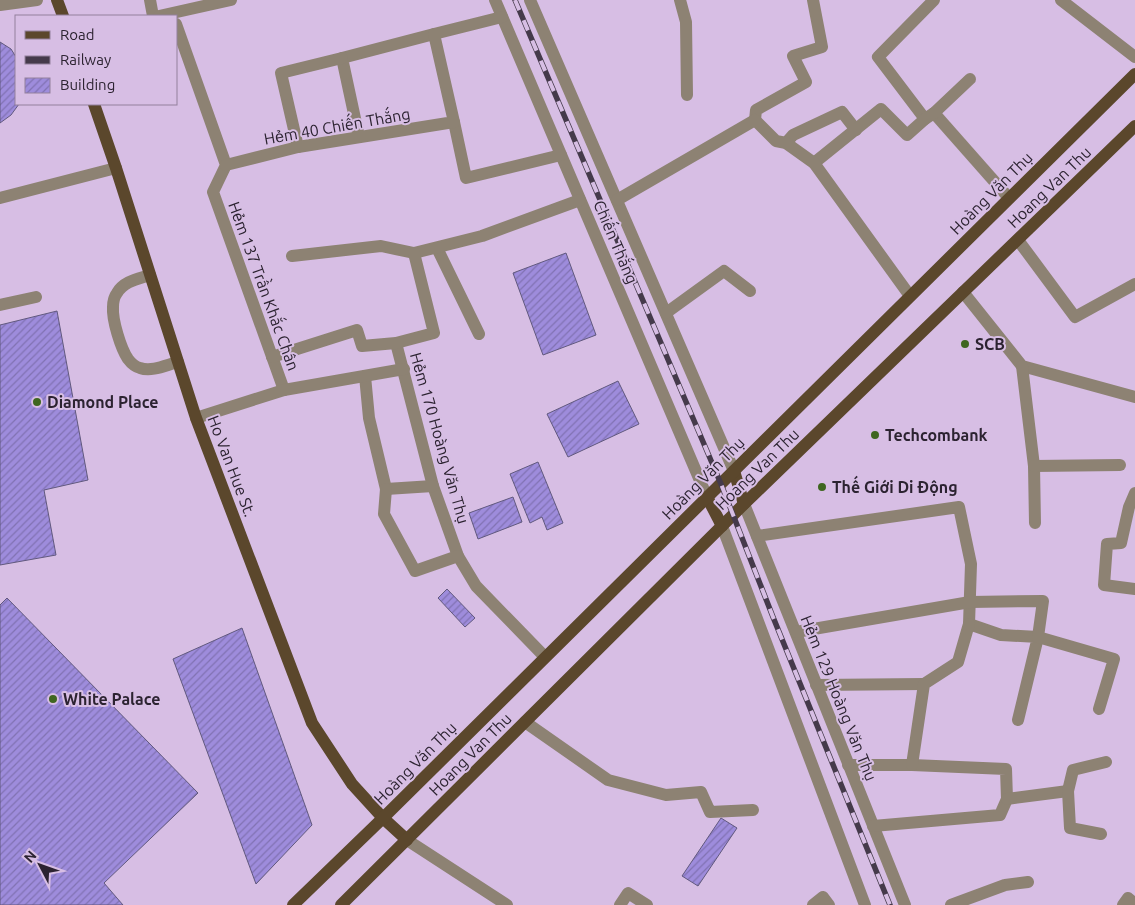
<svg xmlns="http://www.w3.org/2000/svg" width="1135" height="905" viewBox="0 0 1135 905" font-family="Ubuntu,sans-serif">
<defs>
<pattern id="building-hatch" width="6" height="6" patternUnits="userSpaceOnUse" patternTransform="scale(1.25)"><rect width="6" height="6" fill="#9e8cdc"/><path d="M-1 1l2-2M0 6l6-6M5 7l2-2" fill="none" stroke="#8172b3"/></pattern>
</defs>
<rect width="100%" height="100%" fill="#d7bee4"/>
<g fill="url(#building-hatch)" stroke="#61597e">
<path d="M0,42L11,49L16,57V104H19L11,115L0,123Z"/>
<path d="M566,253L596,335L543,355L513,273Z"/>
<path d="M57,311L88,480L44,490L56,555L0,565V325Z"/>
<path d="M618,381L639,424L568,457L547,414Z"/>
<path d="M538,462L563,523L547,530L542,517L530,523L510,474Z"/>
<path d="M513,497L522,522L478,539L469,513Z"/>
<path d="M447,589L475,618L465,627L438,598Z"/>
<path d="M7,598L198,793L104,883L123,905H0V605Z"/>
<path d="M242,628L312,825L256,884L173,659Z"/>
<path d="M721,818L737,828L698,886L682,876Z"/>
</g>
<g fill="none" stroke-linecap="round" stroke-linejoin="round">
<g stroke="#8d8273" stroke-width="12">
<path d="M150,0L153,16"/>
<path d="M495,0L707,497"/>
<path d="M530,0L734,471"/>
<path d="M680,0L686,22L687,95"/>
<path d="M1061,0L1135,57"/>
<path d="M0,5L37,0"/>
<path d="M159,16L231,0"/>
<path d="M176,24L226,165L213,192L284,390"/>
<path d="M934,113L1009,198"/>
<path d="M925,119L878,57L934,0"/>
<path d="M755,120L756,110L806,82L793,56L822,47L813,0"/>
<path d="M454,122L466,178L561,155"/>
<path d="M359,137L342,58L434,34"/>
<path d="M786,143L793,135L842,112L856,130"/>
<path d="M298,147L281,73L342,58"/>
<path d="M814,163L881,109L907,135L925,119L934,113L970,79"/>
<path d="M226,165L298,147L454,122L434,34L502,17"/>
<path d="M0,198L116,168"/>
<path d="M617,200L755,120L776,141L786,143L814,163L910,296"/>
<path d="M1018,240L1075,317L1135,284"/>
<path d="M437,248L479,334"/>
<path d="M292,256L381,246L414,253L482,236L580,200"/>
<path d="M150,275C138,279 124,281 117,293C114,297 113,302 113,307C112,320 121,349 128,359C131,363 136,367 140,368C152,372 166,365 178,362"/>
<path d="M963,292L1022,366L1135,397"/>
<path d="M0,305L36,297"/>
<path d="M666,313L724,271L750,291"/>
<path d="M396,343L433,486L458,556L476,586L545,657"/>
<path d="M272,357L357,330L362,346L396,343L434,333L414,253"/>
<path d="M1022,366L1034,466L1035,523"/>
<path d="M365,376L369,418L386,489L433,486"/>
<path d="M196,418L284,390L404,369"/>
<path d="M1034,466L1120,465"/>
<path d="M386,489L384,514L415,571L458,556"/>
<path d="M1135,493L1129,507L1121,543L1107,544L1104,585L1135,589"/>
<path d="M744,504L905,905"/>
<path d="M722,526L865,905"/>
<path d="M757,536L959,507L971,564L969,624L1001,635L1038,637L1018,720"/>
<path d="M796,632L970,602L1043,601L1038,637L1114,659L1099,709"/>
<path d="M816,685L924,684"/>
<path d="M525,722L608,780L666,795L701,792L710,812L753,810"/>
<path d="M848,765H912L1006,769L1007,799L1000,815L873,826"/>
<path d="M912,765L924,684L958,662L969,624"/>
<path d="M1007,799L1068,791"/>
<path d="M1101,834L1070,828L1068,791L1073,770L1106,762"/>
<path d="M407,840L507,905"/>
<path d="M620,905L628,893L647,905"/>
<path d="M813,905L823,897L829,905"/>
<path d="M951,905L1005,885L1028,882"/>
<path d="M1123,905L1128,898L1135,904"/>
</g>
<g stroke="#5b472c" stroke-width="12">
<path d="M57,0L63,16"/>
<path d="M94,104L116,168L196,418L312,723L352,784L383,818L407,840"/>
<path d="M734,471L744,504"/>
<path d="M707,497L722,526"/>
<path d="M293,905L383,818L1135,74"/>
<path d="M341,905L744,504L1135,126"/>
</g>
<defs>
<path id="rail" d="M515,0L721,484L773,617L890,905"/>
</defs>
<use href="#rail" stroke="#453a4b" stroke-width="5.5"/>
<use href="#rail" stroke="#d7bee4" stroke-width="4" stroke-dasharray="11" stroke-linecap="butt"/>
</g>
<g fill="#3f6620" stroke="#d7bee4" stroke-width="2">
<circle cx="965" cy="344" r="5"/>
<circle cx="37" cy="402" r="5"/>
<circle cx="875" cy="435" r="5"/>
<circle cx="822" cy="487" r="5"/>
<circle cx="53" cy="699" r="5"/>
</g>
<g text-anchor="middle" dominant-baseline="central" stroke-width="4" stroke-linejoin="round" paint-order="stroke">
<g font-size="16" fill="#2c2331" stroke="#d7bee4">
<text transform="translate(337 126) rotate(-10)">Hẻm 40 Chiến Thắng</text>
<text transform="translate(1049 187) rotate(-44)">Hoang Van Thu</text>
<text transform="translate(991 193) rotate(-45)">Hoàng Văn Thụ</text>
<text transform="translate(616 242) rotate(67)">Chiến Thắng</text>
<text transform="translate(264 286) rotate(70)">Hẻm 137 Trần Khắc Chân</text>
<text transform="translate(440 438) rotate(74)">Hẻm 170 Hoàng Văn Thụ</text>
<text transform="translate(232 466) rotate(69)">Ho Van Hue St.</text>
<text transform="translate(757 469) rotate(-44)">Hoang Van Thu</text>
<text transform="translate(703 478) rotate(-45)">Hoàng Văn Thụ</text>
<text transform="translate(839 698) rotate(68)">Hẻm 129 Hoàng Văn Thụ</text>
<text transform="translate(470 754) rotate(-45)">Hoang Van Thu</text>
<text transform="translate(415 763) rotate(-45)">Hoàng Văn Thụ</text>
</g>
<g font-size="16" font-weight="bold" fill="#2c2331" stroke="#d7bee4" text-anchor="start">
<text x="975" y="344">SCB</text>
<text x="47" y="402">Diamond Place</text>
<text x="885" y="435">Techcombank</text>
<text x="832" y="487">Thế Giới Di Động</text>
<text x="63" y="699">White Palace</text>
</g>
</g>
<rect x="15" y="15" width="162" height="90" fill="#d7bee4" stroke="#93809c"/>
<rect x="25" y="31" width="25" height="8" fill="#5b472c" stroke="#93809c"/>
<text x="60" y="40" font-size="15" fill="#2c2331">Road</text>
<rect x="25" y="56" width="25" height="8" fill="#453a4b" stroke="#93809c"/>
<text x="60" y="65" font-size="15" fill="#2c2331">Railway</text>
<rect x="25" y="78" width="25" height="15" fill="url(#building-hatch)" stroke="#93809c"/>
<text x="60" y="90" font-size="15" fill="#2c2331">Building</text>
<g transform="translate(40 865) rotate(311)" stroke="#d7bee4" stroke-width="4" paint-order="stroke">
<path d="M0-4L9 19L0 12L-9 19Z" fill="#2c2331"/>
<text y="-8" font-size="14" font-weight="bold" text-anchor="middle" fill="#2c2331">N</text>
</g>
</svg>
